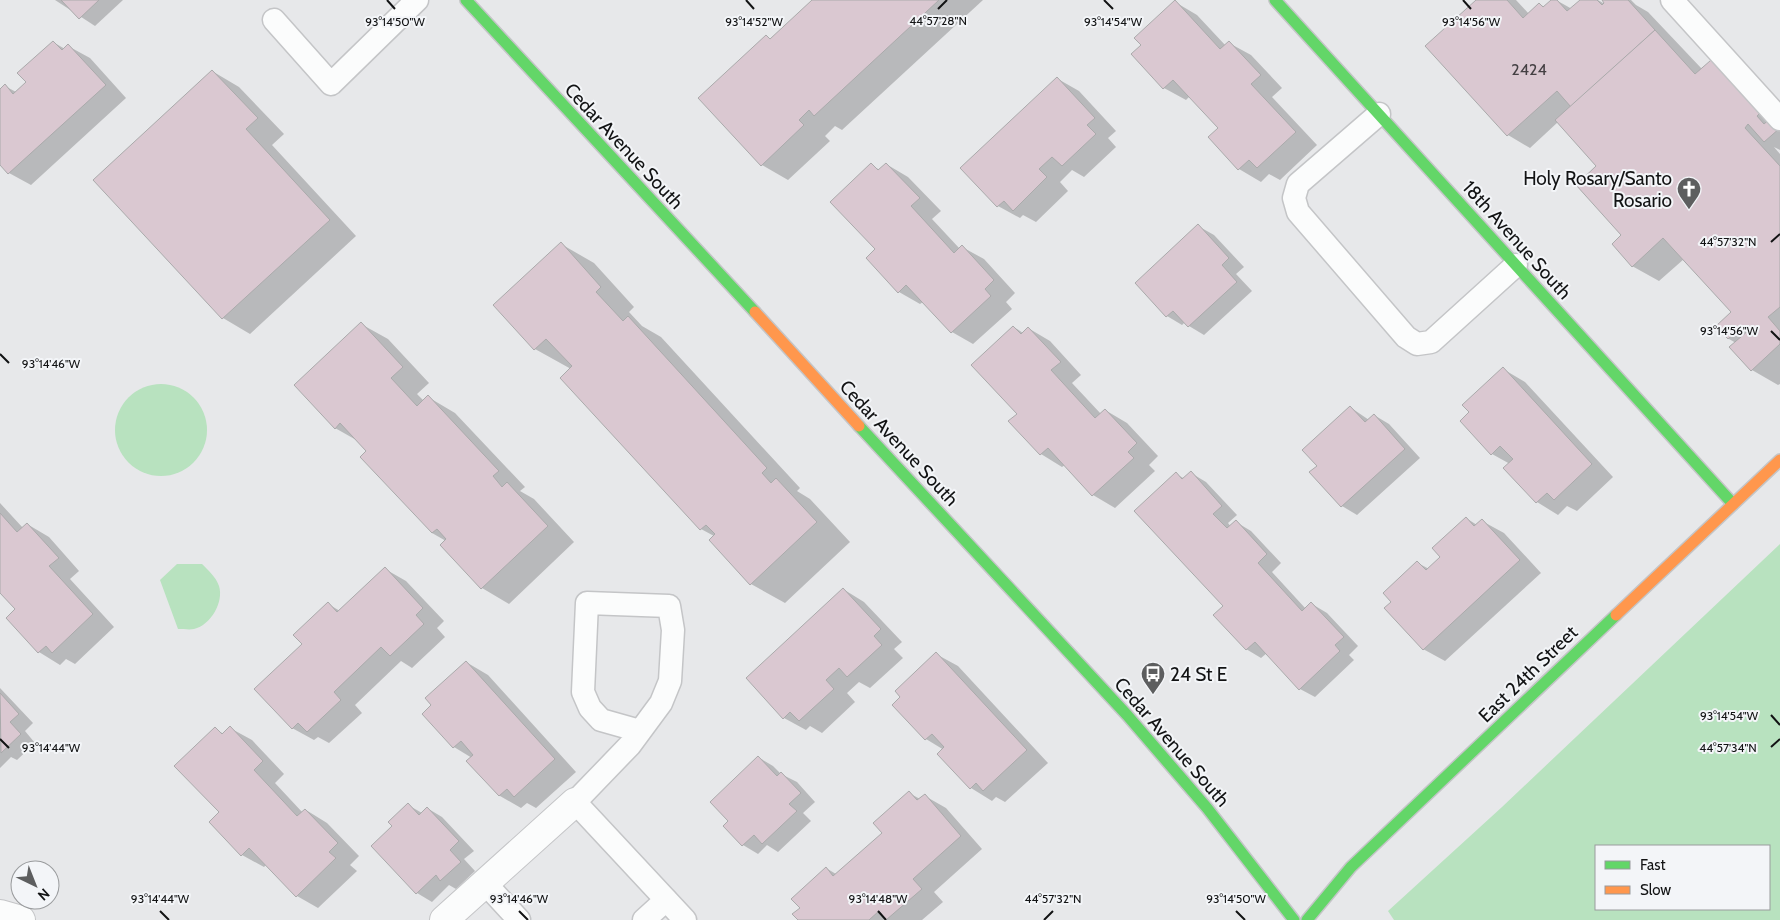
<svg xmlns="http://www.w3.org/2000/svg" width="1780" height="920" viewBox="0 0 1780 920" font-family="Cabin,sans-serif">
<rect width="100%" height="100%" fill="#e7e8ea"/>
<g fill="#b8e2bf" fill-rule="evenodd">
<circle cx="161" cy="430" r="46"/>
<path d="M1780,544V920H1394L1388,911L1502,807ZM1596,846H1769V909H1596Z"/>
<path d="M177,564H202C208,570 216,577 219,586C224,602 211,625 194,629C190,630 183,629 178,629L160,580Z"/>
</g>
<g fill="#0003">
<path d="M55,0H123L95,26Z"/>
<path d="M814,0H983L842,130L835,126L825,136L830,141L788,180L762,165L771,40Z"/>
<path d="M1477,0H1516L1529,14L1539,4L1545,7L1553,0H1556L1572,9L1582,0H1598L1608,6L1604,0H1631L1636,5L1648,12L1702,69L1780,110V150L1774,147L1780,154V384L1778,385L1752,370L1736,343L1729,339L1718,326L1733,312L1684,259L1659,281L1632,266L1598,166L1558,122L1530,148L1508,135L1427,47Z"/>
<path d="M1175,2L1197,15L1226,46L1229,43L1251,55L1282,88L1272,97L1317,145L1280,180L1269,174L1261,182L1239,169L1209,137L1219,128L1190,96L1186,100L1164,88L1142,45Z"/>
<path d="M53,42L65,49L68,46L90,58L126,98L31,185L9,173L0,163V90L5,86L16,92L27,82Z"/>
<path d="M212,71L239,87L284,134L272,145L356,236L250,334L223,318L95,180Z"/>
<path d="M1058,79L1079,91L1116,131L1108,138L1116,147L1084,177L1072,170L1060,182L1068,191L1036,222L1023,215L1020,218L998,206Z"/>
<path d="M886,164L908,177L941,211L932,219L960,249L962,247L984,259L1015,293L1006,302L1012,309L973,344L952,332L923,302L920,304L899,292L877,249L871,165L880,170Z"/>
<path d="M1198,226L1214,235L1244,267L1236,274L1252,291L1204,335L1189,326L1185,322L1182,325L1167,316Z"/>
<path d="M561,244L594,263L634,307L629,312L642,326L661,337L800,488L797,491L810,499L850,542L785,603L751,584L714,536L701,529L571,369L535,349Z"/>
<path d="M361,324L388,339L429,383L417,394L424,401L428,397L455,413L525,487L520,491L534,499L574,542L509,604L482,588L442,545L446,541L432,533L368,451L358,441L335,428Z"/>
<path d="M1014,327L1023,333L1028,328L1050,341L1081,375L1072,383L1101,414L1105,410L1127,423L1158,456L1149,465L1155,471L1115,508L1093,495L1065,465L1062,467L1041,454L1010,421L1018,414Z"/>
<path d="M1503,369L1525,382L1613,477L1577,511L1567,506L1558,515L1537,502L1510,464L1492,454Z"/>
<path d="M1350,407L1369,420L1374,415L1389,424L1420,458L1357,515L1342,506L1311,472L1319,466Z"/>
<path d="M1191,473L1206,482L1237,515L1228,523L1231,527L1236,522L1251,531L1281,563L1272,572L1306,609L1312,604L1327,613L1358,646L1349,655L1354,660L1315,697L1300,689L1267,653L1261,658L1246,649L1225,606L1176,474L1185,479Z"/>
<path d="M0,503L23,528L27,524L49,537L79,571L70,579L114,627L75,664L66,659L60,665L39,652L7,618L17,609L0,591Z"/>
<path d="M1466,518L1477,525L1482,521L1504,533L1541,573L1445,661L1423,649L1393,602L1418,563L1429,569L1442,557Z"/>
<path d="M385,569L406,581L444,621L437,628L445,637L412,668L401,661L355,705L362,713L329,743L318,737L314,740L292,728L303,644L328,604L340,611Z"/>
<path d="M843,589L864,602L902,642L894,649L903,658L870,688L859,682L847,693L855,702L822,733L810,726L806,730L784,718Z"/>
<path d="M936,654L958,666L1048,763L1005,802L996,797L992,801L971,788L944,750L926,739L902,697Z"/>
<path d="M466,662L488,675L576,772L536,808L527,803L521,808L500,796L472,758L454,747L433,705Z"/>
<path d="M0,688L33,723L25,731L35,743L17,760L11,757L0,768Z"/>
<path d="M230,728L252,740L284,774L275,783L303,813L306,810L327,823L359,856L350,865L357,871L318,908L297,896L267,864L264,867L242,855L220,812L215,729L224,734Z"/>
<path d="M758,757L773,766L781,774L797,782L815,802L803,813L811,821L778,852L767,845L758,854L743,845L730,821Z"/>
<path d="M909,793L920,799L925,796L946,808L982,849L934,892L943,902L922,920H799L801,908L826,868L836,874L883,833Z"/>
<path d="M408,805L422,813L427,808L442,817L474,851L464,859L475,871L456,889L449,885L432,902L417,893L393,826Z"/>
</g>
<g fill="#dac8d1" stroke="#aaaaab">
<path d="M61,0H99L79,19Z"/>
<path d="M812,0H939L814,116L809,110L799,120L804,125L761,166L698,98L766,35L770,39Z"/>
<path d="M1175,0L1220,49L1229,41L1261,75L1251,84L1296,132L1257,168L1249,160L1238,170L1208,137L1218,128L1173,80L1163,89L1131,54L1141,45L1134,38Z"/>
<path d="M1476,0H1507L1523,18L1539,3L1543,7L1551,0H1557L1567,11L1580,0H1597L1602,5L1604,3L1602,0H1628L1655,30L1571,107L1557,91L1507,136L1425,46Z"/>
<path d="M1655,30L1695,74L1718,54L1766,107L1757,116L1764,124L1772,117L1780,128L1764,142L1748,124L1745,128L1780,166V307L1768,317L1780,331V344L1751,371L1729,347L1749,330L1744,325L1728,339L1716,326L1731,312L1663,238L1632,267L1612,244L1621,235L1576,185L1596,166L1555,120Z"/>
<path d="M53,41L62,50L68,44L106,85L8,174L0,165V89L5,84L13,94L26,82L17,73Z"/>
<path d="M212,70L258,118L246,129L330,220L222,319L93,180Z"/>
<path d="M1057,77L1095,118L1087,125L1096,134L1062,166L1052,157L1039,169L1047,177L1013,211L1004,201L997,207L960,168Z"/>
<path d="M871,163L878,170L886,163L920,198L911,206L954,253L962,245L994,280L985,289L991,296L951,333L906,285L898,293L866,258L875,249L830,202Z"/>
<path d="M1198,224L1229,258L1222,265L1237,282L1188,327L1173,311L1166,317L1135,283Z"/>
<path d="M561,242L601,287L596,292L623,321L628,316L767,468L762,473L771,483L776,478L817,522L750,585L709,540L715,534L706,525L700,530L560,378L572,366L546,339L534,350L493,305Z"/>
<path d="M361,322L403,367L391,378L417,406L428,395L499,471L493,476L502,487L507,482L548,526L481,589L440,545L446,539L437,529L432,533L360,457L366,451L340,423L335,429L294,385Z"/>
<path d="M1013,326L1021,334L1028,327L1061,362L1051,370L1095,418L1105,409L1137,443L1128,452L1134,458L1092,496L1048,448L1040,455L1008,421L1017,414L971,365Z"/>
<path d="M1503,367L1592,464L1554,500L1547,493L1536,503L1503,468L1513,459L1500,446L1491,455L1460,421L1469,412L1462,405Z"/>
<path d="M1350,406L1365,422L1374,414L1405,449L1341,507L1309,472L1317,466L1302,450Z"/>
<path d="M1191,471L1222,506L1213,514L1227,528L1236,520L1267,554L1258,563L1302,611L1311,602L1344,637L1335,645L1340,651L1299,690L1255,642L1246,650L1213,615L1223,606L1134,511L1176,472L1182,479Z"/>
<path d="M0,513L17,532L27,523L59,558L49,566L93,614L52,653L46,646L38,653L6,618L15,609L0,593Z"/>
<path d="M1466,517L1474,526L1482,519L1520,560L1423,650L1384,608L1391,602L1383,593L1417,561L1426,570L1440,557L1432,548Z"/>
<path d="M385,567L423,608L416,615L424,624L390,656L381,647L334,692L341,700L307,732L298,723L292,729L254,689L302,644L293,635L328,602L337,612Z"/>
<path d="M843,588L881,629L874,636L882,645L847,677L839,668L826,680L834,689L799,721L790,712L783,719L746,678Z"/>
<path d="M936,652L1027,750L983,791L976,783L970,789L937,754L944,747L932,734L925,740L892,705L900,697L895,691Z"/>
<path d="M466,661L555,759L514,797L507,789L499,796L466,761L473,755L461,741L453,748L422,714L431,705L425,698Z"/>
<path d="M0,693L19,714L10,722L21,734L1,753Z"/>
<path d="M230,726L263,761L254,770L297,816L305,809L338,843L329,852L336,858L296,897L249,848L241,856L209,822L219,812L174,766L215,727L222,734Z"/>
<path d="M758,756L777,776L781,772L801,793L789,804L797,811L762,844L754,835L742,846L723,826L728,821L710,802Z"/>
<path d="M909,791L917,800L925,794L961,836L913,879L922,889L886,920L879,911L869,920H798L792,914L800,908L791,899L826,867L833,876L882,833L873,823Z"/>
<path d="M408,803L419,815L427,807L459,841L450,850L461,862L440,881L436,875L416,894L371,846L392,826L388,822Z"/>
</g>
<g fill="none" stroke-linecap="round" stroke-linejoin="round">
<defs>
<g id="lane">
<path d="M1672,0L1780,119"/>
<path d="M274,20L331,84L417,0"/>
<path d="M1379,114L1298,184L1294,198L1298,212L1406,337L1417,344L1431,342L1516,265"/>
<path d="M640,731L601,720L590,708L583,692L587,603L669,606L673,630L670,681L661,703L630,745L575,802L685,920"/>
<path d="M485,883L519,920"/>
<path d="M644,920L666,900"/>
</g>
<g id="street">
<path d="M0,914L21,920"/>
<path d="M444,920L575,802"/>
</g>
<g id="fast">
<path d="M466,0L755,312"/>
<path d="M1275,0L1733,504"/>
<path d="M859,426L1127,715L1207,808L1294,920"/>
<path d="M1307,920L1351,867L1616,615"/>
</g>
<g id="slow">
<path d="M755,312L859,426"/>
<path d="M1616,615L1780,460"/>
</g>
</defs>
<use href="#lane" stroke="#c4c5c7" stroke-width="25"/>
<use href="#street" stroke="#c4c5c7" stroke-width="30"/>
<use href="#fast" stroke="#c4c5c7" stroke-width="14"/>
<use href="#slow" stroke="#c4c5c7" stroke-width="14"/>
<use href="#lane" stroke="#fbfcfc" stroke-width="22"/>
<use href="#street" stroke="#fbfcfc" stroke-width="28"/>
<use href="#fast" stroke="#63d668" stroke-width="11"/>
<use href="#slow" stroke="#ff974d" stroke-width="11"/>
</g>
<path fill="none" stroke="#121314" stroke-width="2" d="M387,0L395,9M746,0L754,9M1104,0L1113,9M1463,0L1471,9M938,9L947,0M1771,242L1780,234M1771,331L1780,340M0,354L9,363M1771,715L1780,725M0,739L9,748M1771,747L1780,739M160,911L169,920M519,911L528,920M878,911L886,920M1236,911L1245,920M1044,920L1053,911"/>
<defs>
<symbol id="church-pin" viewBox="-11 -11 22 30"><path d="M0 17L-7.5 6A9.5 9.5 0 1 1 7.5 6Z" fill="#5d5e5f" stroke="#f3f5f8"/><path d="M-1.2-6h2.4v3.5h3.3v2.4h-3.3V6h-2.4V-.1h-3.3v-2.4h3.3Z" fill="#fff"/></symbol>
<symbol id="bus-pin" viewBox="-11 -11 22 30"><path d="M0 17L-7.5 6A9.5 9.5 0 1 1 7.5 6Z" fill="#5d5e5f" stroke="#f3f5f8"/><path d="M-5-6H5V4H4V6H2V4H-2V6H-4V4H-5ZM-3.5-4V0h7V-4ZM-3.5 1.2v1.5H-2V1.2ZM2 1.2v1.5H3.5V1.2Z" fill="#fff"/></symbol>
</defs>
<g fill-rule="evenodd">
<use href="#church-pin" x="1675" y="175" width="28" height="38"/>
<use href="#bus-pin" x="1139" y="660" width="28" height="38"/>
</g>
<g text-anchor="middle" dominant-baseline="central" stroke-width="4" stroke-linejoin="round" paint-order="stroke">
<g font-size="16" fill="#444043">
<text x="1529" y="69">2424</text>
</g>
<g font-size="19" fill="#121314" stroke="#f3f5f8">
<text transform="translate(624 146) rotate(47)">Cedar Avenue South</text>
<text transform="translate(1517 240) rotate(48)">18th Avenue South</text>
<text transform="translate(899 443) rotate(47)">Cedar Avenue South</text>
<text transform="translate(1528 674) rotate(-44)">East 24th Street</text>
<text transform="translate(1172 742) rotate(49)">Cedar Avenue South</text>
</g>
<g font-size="19" fill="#121314" stroke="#f3f5f8" text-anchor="end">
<text x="1672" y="178">Holy Rosary/Santo<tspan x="1672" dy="22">Rosario</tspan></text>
<text x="1170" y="674" text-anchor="start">24 St E</text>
</g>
</g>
<g font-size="12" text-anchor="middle" fill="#121314" stroke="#f3f5f8" stroke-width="4" stroke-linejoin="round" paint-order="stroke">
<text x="938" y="25">44°57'28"N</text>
<text x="395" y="26">93°14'50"W</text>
<text x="754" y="26">93°14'52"W</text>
<text x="1113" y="26">93°14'54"W</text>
<text x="1471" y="26">93°14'56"W</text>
<text x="1728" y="246">44°57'32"N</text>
<text x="1729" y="335">93°14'56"W</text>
<text x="51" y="368">93°14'46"W</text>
<text x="1729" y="720">93°14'54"W</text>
<text x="1728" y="752">44°57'34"N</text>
<text x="51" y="752">93°14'44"W</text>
<text x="160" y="903">93°14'44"W</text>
<text x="519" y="903">93°14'46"W</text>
<text x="878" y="903">93°14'48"W</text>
<text x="1236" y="903">93°14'50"W</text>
<text x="1053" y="903">44°57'32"N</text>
</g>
<rect x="1595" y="845" width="175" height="65" fill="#f3f5f8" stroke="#999b9d"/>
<rect x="1605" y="861" width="25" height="8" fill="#63d668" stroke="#999b9d"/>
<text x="1640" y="870" font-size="15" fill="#121314">Fast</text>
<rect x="1605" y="886" width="25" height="8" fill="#ff974d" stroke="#999b9d"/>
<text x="1640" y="895" font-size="15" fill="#121314">Slow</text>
<g transform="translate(35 885) rotate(137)"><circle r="24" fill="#f3f5f8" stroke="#999b9d"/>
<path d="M0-4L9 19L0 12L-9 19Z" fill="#5d5e5f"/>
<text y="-8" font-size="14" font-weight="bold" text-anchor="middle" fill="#121314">N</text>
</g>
</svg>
